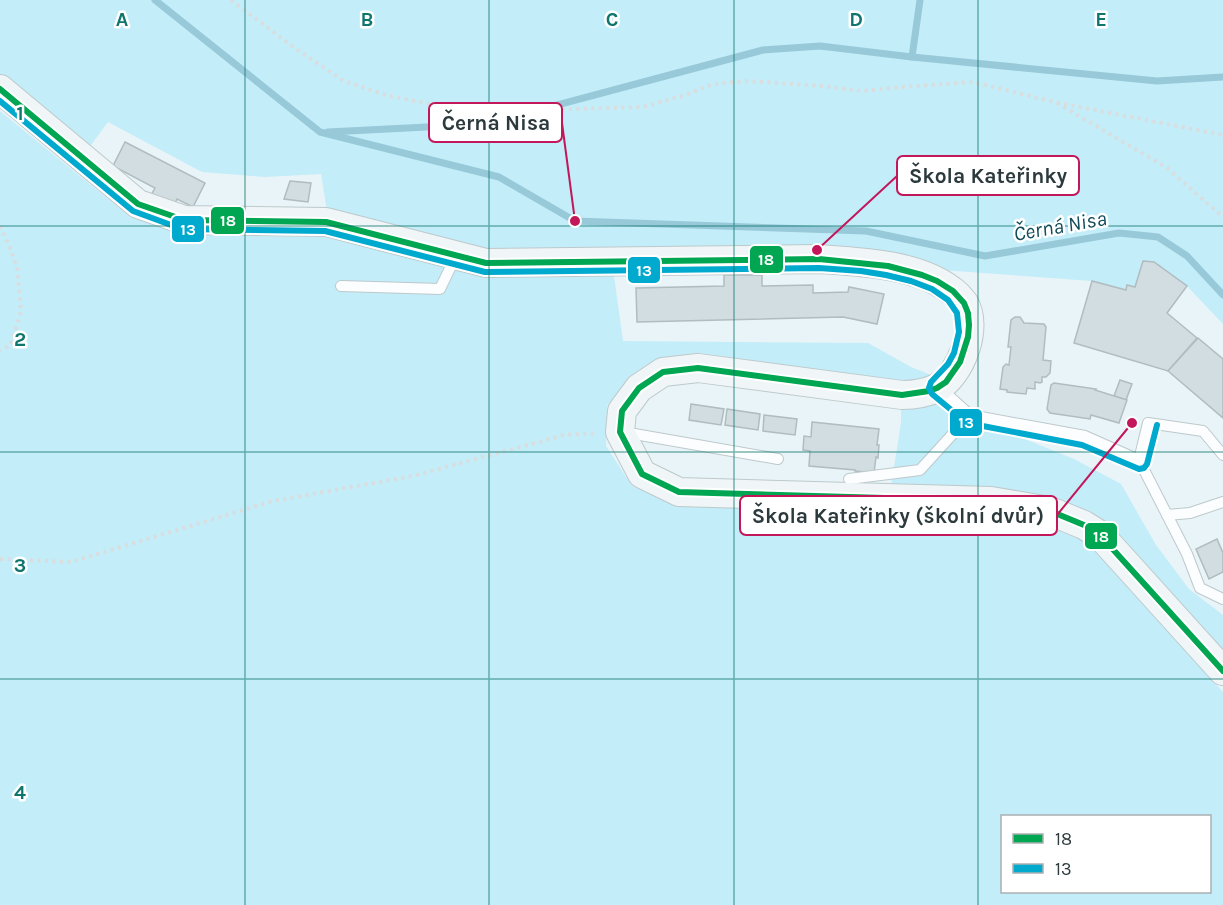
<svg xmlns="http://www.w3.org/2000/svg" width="1223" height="905" viewBox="0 0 1223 905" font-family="Karla,sans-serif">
<rect width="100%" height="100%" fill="#e8f4f7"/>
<g fill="#c3edf9" fill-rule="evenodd">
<path d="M0,0H1223V324L1187,286L1154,262L1143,261L1135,287L1127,285L1126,290L1092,281L941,270L488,251L327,211L321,174L265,177L202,172L108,122L88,149L0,78Z"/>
<path d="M0,111L130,217L182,235L324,237L485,277L614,276L623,341L868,343L911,367L931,375L915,380L902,381L698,353L658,358L629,377L607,406L606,446L632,486L675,506L990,515L1046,525L1077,538L1091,546L1223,692V905H0ZM1002,816H1210V892H1002Z"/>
<path d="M944,397L1015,435L1074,459L1121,484L1156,545L1189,589L1223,615V654L1108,526L891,486L901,423V406Z"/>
</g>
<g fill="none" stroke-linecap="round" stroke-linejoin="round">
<g stroke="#97c9d8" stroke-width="7">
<path d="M155,0L320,132L499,177L575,221L866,231L985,256L1119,233L1158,237L1187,256L1223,295"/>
<path d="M912,57L920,0"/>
<path d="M328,132L486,124L763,50L820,46L912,57L1157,81L1223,77"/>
</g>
</g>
<g fill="#d1dde0" stroke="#b0bcbf" stroke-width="1.5">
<path d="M125,142L205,183L193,207L177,199L173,208L150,197L155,188L113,166Z"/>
<path d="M290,181L311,183L308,202L284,199Z"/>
<path d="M1143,261L1154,262L1187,286L1167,313L1197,338L1168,371L1074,343L1092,281L1126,290L1127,285L1135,287Z"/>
<path d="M724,275H762V286L813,285V293L848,292L849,287L884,294L877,324L843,317L637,322L636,288L724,286Z"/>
<path d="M1015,317H1020L1024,323L1044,324L1046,327L1043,360L1051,361L1050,373L1046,377H1042V382L1040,383L1035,382V389L1027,388L1026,394L1007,392V390L1000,389L1003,367L1006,364L1009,365L1011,347H1008L1011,320Z"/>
<path d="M1198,338L1223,359V418L1168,371Z"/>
<path d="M1120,380L1132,384L1126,400L1114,396Z"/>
<path d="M1054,383L1096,389L1095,390L1127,400L1119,423L1091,415L1090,419L1050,413L1047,409L1051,385Z"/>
<path d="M691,404L724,409L721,425L689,420Z"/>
<path d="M727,409L760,414L758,430L725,425Z"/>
<path d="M764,415L797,419L795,435L763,431Z"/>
<path d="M812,422L879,429L877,445H879L878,458L876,457L874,473L855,471V470L809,466L810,451L803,450L804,436L811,437Z"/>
<path d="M1217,539L1223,553V572L1209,579L1196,549Z"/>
</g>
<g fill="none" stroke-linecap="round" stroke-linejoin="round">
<defs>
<g id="lane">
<path d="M341,286L440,289L452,264L454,254"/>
<path d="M939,387L970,415L1085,436L1139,460L1187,554L1200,588L1223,599"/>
<path d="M623,432L778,459"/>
<path d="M1139,460L1148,423L1203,431L1223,455"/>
<path d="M849,479L920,470L970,415"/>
<path d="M1167,515L1190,513L1223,502"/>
</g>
<path id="secondary" d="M0,89L138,204L184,220L326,222L486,263L819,259C861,262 917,264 951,290C956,293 961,299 964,303C979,327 961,375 937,388C926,393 914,395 902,395L698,368L663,372L639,388L622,411L620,432L642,474L679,492L991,501L1050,511L1084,525L1100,535L1223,671"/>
</defs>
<use href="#lane" stroke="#bdc9cc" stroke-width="12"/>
<use href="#secondary" stroke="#bdc9cc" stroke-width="30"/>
<g stroke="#daddde" stroke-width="4" stroke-dasharray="3 4.5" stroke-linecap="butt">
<path d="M231,0L296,49L344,81L389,96L440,106L537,110L643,107L685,95L713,84L748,81L823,86L861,91L903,87L973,82L1054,102L1223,135"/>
<path d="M1057,103L1167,168L1223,217"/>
<path d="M0,226L8,243L17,268L21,311L11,345L0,350"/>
<path d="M0,559L71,562L273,501L413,476L564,435L598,433"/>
</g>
<use href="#lane" stroke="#fcfdfe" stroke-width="10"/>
<use href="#secondary" stroke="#f0f6f7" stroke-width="28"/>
<defs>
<path id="bus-1" d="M0,89L138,204L184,220L326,222L486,263L819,259L888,266L922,275L937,281L953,291L964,303L968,313L969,325L968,337L960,362L946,382L937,388L929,391L902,395L698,368L663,372L639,388L622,411L620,432L642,474L679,492L991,501L1050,511L1084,525L1100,535L1223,671"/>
<path id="bus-2" d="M0,101L133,211L182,229L325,231L485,272L819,268L861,271L886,275L911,281L932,289L948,300L957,313L959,332L954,353L948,364L931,382L929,388L932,394L967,423L1082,445L1139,469L1144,468L1147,464L1157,425"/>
</defs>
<use href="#bus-1" stroke="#fff" stroke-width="10"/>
<use href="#bus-2" stroke="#fff" stroke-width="10"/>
<use href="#bus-1" stroke="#00a651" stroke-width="6"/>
<use href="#bus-2" stroke="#00a9ce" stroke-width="6"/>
</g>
<path fill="none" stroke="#0f766e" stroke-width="1.5" stroke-opacity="0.55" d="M245,0V905M489,0V905M734,0V905M978,0V905M0,226H1223M0,452H1223M0,679H1223"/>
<g text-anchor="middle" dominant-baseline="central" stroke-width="5" stroke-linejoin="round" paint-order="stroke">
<g font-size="21" font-style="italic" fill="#124c5a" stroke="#fff">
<text transform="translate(1060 226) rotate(-10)">Černá Nisa</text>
</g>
</g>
<g font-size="20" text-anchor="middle" font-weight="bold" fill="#0f766e" stroke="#fff" stroke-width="5" stroke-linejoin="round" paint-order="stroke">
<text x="122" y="26">A</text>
<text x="367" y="26">B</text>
<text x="612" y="26">C</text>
<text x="856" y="26">D</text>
<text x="1101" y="26">E</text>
<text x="20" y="120">1</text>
<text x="20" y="346">2</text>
<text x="20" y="572">3</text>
<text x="20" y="799">4</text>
</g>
<path fill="none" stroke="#c2185b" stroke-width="2" d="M575 221L562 123M817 250L897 176M1132 423L1057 515"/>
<g fill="#c2185b" stroke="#fff" stroke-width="2">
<circle cx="575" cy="221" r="6"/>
<circle cx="817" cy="250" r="6"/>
<circle cx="1132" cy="423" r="6"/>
</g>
<g fill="#fff" stroke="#c2185b" stroke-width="2">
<rect x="429" y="103" width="133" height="39" rx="6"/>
<rect x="897" y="156" width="182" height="39" rx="6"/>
<rect x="740" y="496" width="317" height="39" rx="6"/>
</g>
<g font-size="21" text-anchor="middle" font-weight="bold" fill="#2c3a3e">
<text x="496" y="130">Černá Nisa</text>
<text x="988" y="183">Škola Kateřinky</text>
<text x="898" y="523">Škola Kateřinky (školní dvůr)</text>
</g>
<g stroke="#fff" stroke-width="2">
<rect x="210" y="206" width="35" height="29" rx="6" fill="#00a651"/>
<rect x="171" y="215" width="34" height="28" rx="6" fill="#00a9ce"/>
<rect x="749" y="245" width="35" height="29" rx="6" fill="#00a651"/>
<rect x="627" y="256" width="34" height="28" rx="6" fill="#00a9ce"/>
<rect x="949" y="408" width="34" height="29" rx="6" fill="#00a9ce"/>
<rect x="1084" y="522" width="34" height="28" rx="6" fill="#00a651"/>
</g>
<g font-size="16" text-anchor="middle" font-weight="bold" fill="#fff">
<text x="228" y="226">18</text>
<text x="188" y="235">13</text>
<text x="766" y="265">18</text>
<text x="644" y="276">13</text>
<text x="966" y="428">13</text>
<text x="1101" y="542">18</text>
</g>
<rect x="1001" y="815" width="210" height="78" fill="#ffffff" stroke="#abb0b2" stroke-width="1.5"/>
<rect x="1013" y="834" width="30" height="9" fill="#00a651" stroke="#abb0b2" stroke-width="1.5"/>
<text x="1055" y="845" font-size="18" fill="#2c3a3e">18</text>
<rect x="1013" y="864" width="30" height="9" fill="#00a9ce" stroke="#abb0b2" stroke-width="1.5"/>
<text x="1055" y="875" font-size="18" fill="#2c3a3e">13</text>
</svg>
